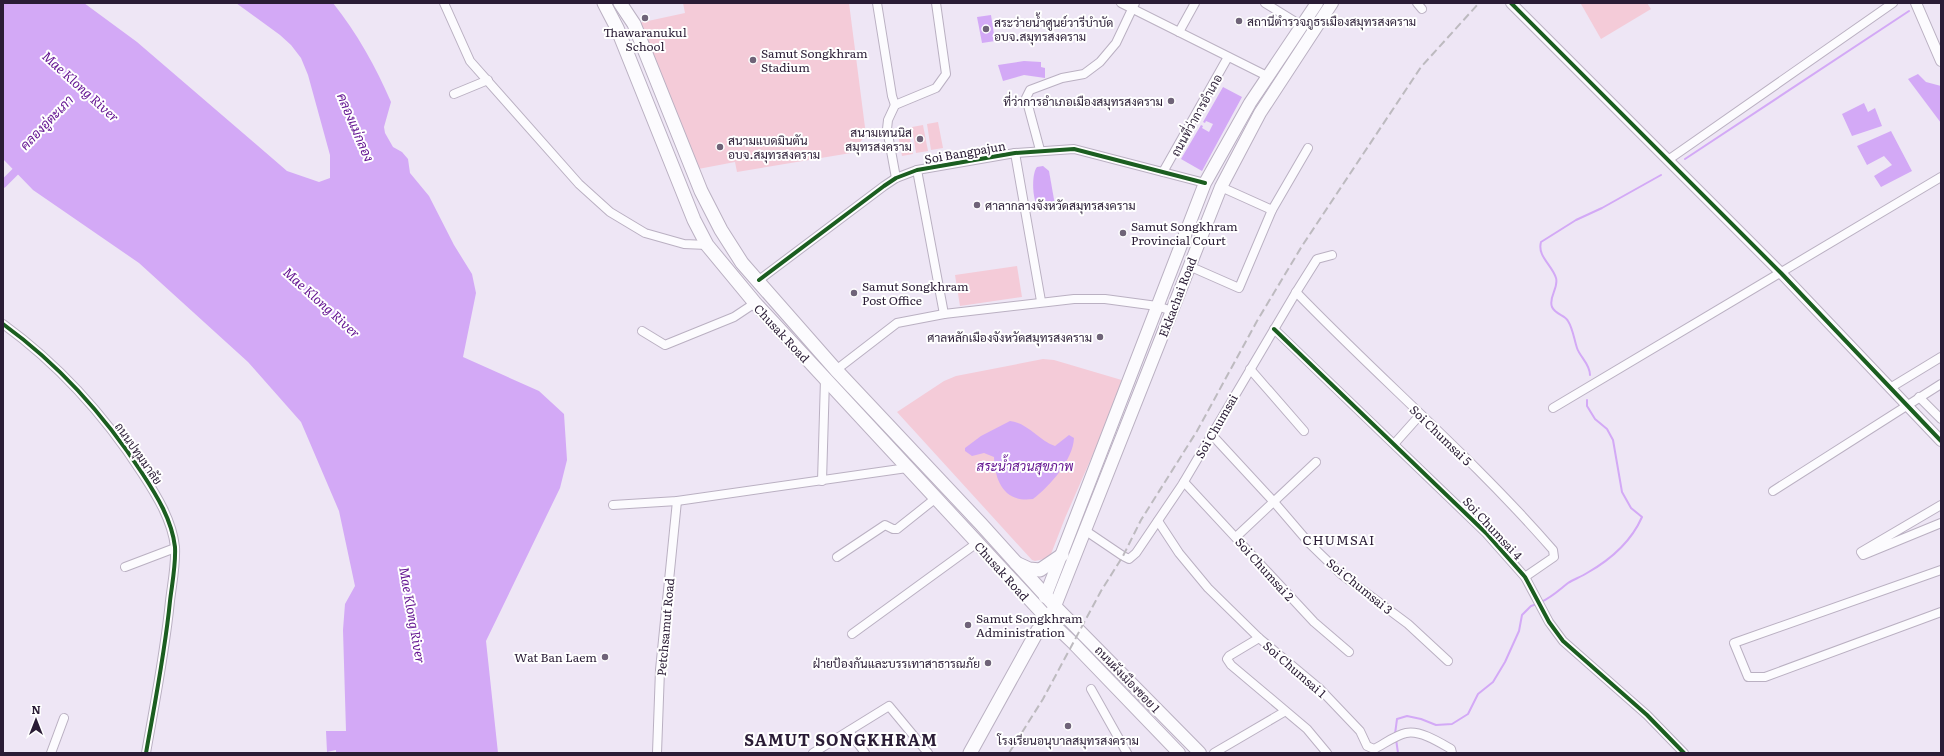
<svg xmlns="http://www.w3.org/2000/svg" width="1944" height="756" viewBox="0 0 1944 756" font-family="Literata,Sarabun,serif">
<rect width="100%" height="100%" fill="#eee6f5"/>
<g fill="#f4cbd8">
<path d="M683,3H849L866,135L851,153L737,172L735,162L693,170L634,24L685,13Z"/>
<path d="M1584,3H1647L1651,9L1601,39L1581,4Z"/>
<path d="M938,122L943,148L931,150L927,124Z"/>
<path d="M923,125L928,151L916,153L912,127Z"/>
<path d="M908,128L913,154L902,156L897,130Z"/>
<path d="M1017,266L1022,297L960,306L955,275Z"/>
<path d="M1043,359L1054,360L1125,381L1065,518L1051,554L1044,559L1035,561L1032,560L897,412L944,381L956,376Z"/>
</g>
<g fill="#d3a9f6">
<path d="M3,3H84L137,42L287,171L319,182L330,178V155L308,75L301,58L291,45L280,35L236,3H333C357,33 376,67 391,102L384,127L385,133L393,147L402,152L408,159L410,173L429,196L454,245L472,274L476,293L463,357L539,391L564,414L567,460L560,488L486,641L498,753H336V750L327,752L326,731H346L343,630L345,604L355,586L339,511L301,422L248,362L139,263L33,190L3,159Z"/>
<path d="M991,15L995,41L982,43L977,17Z"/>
<path d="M1024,61L1041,62V67L1045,68V78L1024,75L1003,81L998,65Z"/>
<path d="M1918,74L1926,82L1941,86V123L1908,79Z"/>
<path d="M1223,87L1242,97L1202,171L1181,159L1201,125L1203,126L1202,128L1209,132L1213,124L1206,121L1205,123L1203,122Z"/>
<path d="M1864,103L1868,112L1875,108L1882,126L1852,136L1842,114Z"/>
<path d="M1891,131L1912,171L1881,187L1874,176L1892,165L1884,156L1867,165L1857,146Z"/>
<path d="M1043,166L1049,171L1055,205L1054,208L1040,209C1032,204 1031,174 1037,167Z"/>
<path d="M1010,421C1028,423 1038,440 1055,446L1069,435L1074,438C1073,460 1050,486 1033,499C1004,503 995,481 994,457L984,453L972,456L965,451V448L981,436Z"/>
</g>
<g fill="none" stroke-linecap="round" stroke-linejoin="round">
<g stroke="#d3a9f6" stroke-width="2">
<path d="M1685,159L1909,11"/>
<path d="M1590,375C1590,364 1580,357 1577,348C1574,339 1573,329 1568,321C1565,315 1556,315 1552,307C1548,297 1559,288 1556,278C1552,265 1537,256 1541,242L1576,220L1602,208L1661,175"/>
<path d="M1541,602C1552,597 1559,590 1568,583C1574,579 1581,577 1587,573C1610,560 1631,542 1642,517L1631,508L1622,492L1613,440L1607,429L1595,419L1587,406V400"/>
<path d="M1395,734L1397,719L1407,716L1421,719L1436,725L1452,724L1468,714L1478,694L1493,682L1505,662L1519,631L1522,615L1531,606L1537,604"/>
<path d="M1396,739L1398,753"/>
</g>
<path stroke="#d3a9f6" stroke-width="8" d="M3,184L23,164"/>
<defs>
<g id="minor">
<path d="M444,3L470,61L579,184L610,212L645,233L684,244L707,245"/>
<path d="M877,3L892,96L895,105"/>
<path d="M1121,3L1267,76"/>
<path d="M1265,3L1302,26"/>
<path d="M1417,3L1422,9"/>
<path d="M1179,32L1195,3"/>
<path d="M454,94L488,80"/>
<path d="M1040,150L1026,98L1030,90L1062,78L1084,74L1100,62L1116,43L1135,3"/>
<path d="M1015,153L1041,301"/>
<path d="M1668,160L1893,3"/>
<path d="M917,170L944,314"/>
<path d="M1163,172L1228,57"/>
<path d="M896,178L887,129L888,120L895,105L936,88L946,74L936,3"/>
<path d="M1221,187L1272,210"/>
<path d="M1189,266L1239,288L1272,210L1308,148"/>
<path d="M759,280L884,186L896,178L917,170L1015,153L1074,149L1205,183"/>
<path d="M1296,292C1380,379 1474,459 1553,550L1554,557L1525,577"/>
<path d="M3,324C58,364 105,416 142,473C157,496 172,520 175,547C176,565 172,584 170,601C165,652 155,702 146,753"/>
<path d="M1274,329L1486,533L1525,577L1549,622L1563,641L1647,715L1684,753"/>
<path d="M642,331L665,345L734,317L755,303"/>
<path d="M1250,369L1304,431"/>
<path d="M836,370L897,323L944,314L1074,299H1105L1157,306L1172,311"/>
<path d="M1890,388L1941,357"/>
<path d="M1919,397L1941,419"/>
<path d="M1553,408L1941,177"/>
<path d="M1212,435L1274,502L1310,544L1341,574L1408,624L1448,661"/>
<path d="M1395,443L1420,415"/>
<path d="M822,481L825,379"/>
<path d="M1184,482L1314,622L1349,652"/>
<path d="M1773,491L1941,384"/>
<path d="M613,505L677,501L907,468"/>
<path d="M1941,505L1861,552L1863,555L1941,523"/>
<path d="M1158,521L1179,553L1208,588L1259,638L1319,688L1360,731L1367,746L1374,749C1384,744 1396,735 1406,733C1420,730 1439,742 1451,749L1452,753"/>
<path d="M1086,531L1123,556L1129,559L1136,553L1182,485L1295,294L1317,259L1332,255"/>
<path d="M1236,537L1316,462"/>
<path d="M837,557L885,525L893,529H897L936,498"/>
<path d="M125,567L175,548"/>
<path d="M1941,570L1734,643L1748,677H1765L1941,612"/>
<path d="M852,634L977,543"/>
<path d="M1259,638L1229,656L1227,659L1231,665L1307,729L1327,753"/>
<path d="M1091,689L1127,753"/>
<path d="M849,731L865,753"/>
<path d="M51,753L64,718"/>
<path d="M657,753L660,670L677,501"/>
<path d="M813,753L889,706L928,753"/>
<path d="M1214,753L1284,712"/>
</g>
<g id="tertiary">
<path d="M1511,3L1781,273L1941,441"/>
<path d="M1916,3L1941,61"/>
</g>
<g id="secondary">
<path d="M1045,597L1205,183L1250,103L1317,3"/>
<path d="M1049,620L1073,643L1179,753"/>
<path d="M1200,753L1055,606L1221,187L1260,113L1332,3"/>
</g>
<g id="primary">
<path d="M604,3L617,28L694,220L707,245L755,303L1049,620"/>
<path d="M620,3L634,24L701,191L721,230L742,263L836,370L981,524L1055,606L1049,620L1038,630L970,753"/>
<path d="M1016,563L1029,569L1040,570L1062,555"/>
</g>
</defs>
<use href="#minor" stroke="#bab0c2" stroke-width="10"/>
<use href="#tertiary" stroke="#bab0c2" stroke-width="12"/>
<use href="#secondary" stroke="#bab0c2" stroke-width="14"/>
<use href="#primary" stroke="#bab0c2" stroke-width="15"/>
<use href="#minor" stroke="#fcfbfe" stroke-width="8"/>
<use href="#tertiary" stroke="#fcfbfe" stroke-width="10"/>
<use href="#secondary" stroke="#fcfbfe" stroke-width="12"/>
<use href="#primary" stroke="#fcfbfe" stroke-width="13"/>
<path stroke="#bdbabf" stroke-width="2" stroke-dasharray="8 4" stroke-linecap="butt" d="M1009,753L1043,699L1101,591L1123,556L1141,520L1197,431L1257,321L1302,246L1421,67L1479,3"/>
<defs>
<g id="cycleway">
<path d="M1511,3L1781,273L1941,441"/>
<path d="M759,280L884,186L896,178L917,170L1015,153L1074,149L1205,183"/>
<path d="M3,324C58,364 105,416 142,473C157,496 172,520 175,547C176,565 172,584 170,601C165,652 155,702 146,753"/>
<path d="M1274,329L1486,533L1525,577L1549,622L1563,641L1647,715L1684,753"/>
</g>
</defs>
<use href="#cycleway" stroke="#fff" stroke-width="6"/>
<use href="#cycleway" stroke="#1b5e20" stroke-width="4"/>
</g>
<g fill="#6f6378" stroke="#fff" stroke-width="1.5">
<circle cx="645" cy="18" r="4"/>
<circle cx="1239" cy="21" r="4"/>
<circle cx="986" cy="29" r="4"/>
<circle cx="753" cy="60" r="4"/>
<circle cx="1171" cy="101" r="4"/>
<circle cx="920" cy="139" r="4"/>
<circle cx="720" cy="147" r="4"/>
<circle cx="977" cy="205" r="4"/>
<circle cx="1123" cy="233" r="4"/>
<circle cx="854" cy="293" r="4"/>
<circle cx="1100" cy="337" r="4"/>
<circle cx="968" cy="625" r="4"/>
<circle cx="605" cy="657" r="4"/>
<circle cx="988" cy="663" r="4"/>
<circle cx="1068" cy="726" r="4"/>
</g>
<g text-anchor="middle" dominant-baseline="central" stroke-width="4" stroke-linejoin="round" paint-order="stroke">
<g font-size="12" fill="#2a1c35" stroke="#fff" text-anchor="start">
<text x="1247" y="21">สถานีตำรวจภูธรเมืองสมุทรสงคราม</text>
<text x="994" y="22">สระว่ายน้ำศูนย์วารีบำบัด<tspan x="994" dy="14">อบจ.สมุทรสงคราม</tspan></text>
<text x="645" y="32" text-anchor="middle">Thawaranukul<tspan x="645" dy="14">School</tspan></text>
<text x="761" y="53">Samut Songkhram<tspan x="761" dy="14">Stadium</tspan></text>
<text x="1163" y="101" text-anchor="end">ที่ว่าการอำเภอเมืองสมุทรสงคราม</text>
<text x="912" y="132" text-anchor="end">สนามเทนนิส<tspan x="912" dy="14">สมุทรสงคราม</tspan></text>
<text x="728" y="140">สนามแบดมินตัน<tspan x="728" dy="14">อบจ.สมุทรสงคราม</tspan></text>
<text x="985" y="205">ศาลากลางจังหวัดสมุทรสงคราม</text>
<text x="1131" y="226">Samut Songkhram<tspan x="1131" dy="14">Provincial Court</tspan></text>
<text x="862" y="286">Samut Songkhram<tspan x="862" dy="14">Post Office</tspan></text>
<text x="1092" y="337" text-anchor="end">ศาลหลักเมืองจังหวัดสมุทรสงคราม</text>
<text x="976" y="618">Samut Songkhram<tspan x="976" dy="14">Administration</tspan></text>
<text x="597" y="657" text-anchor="end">Wat Ban Laem</text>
<text x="980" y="663" text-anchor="end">ฝ่ายป้องกันและบรรเทาสาธารณภัย</text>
<text x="1068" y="740" text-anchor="middle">โรงเรียนอนุบาลสมุทรสงคราม</text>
</g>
<g font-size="12" fill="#2a1c35" stroke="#fff">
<text transform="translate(1196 115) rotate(-61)">ถนนที่ว่าการอำเภอ</text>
<text transform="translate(965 152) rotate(-10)">Soi Bangpajun</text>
<text transform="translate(1177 297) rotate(-69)">Ekkachai Road</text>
<text transform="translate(782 333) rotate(47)">Chusak Road</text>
<text transform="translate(1216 426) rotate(-60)">Soi Chumsai</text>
<text transform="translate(1441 435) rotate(44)">Soi Chumsai 5</text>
<text transform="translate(139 453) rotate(55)">ถนนปทุมมาลัย</text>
<text transform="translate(1493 528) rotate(47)">Soi Chumsai 4</text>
<text transform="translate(1265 569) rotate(48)">Soi Chumsai 2</text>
<text transform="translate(1002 571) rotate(48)">Chusak Road</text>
<text transform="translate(1360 586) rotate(39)">Soi Chumsai 3</text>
<text transform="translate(665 627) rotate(-85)">Petchsamut Road</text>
<text transform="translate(1295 669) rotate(41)">Soi Chumsai 1</text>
<text transform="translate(1128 679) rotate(46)">ถนนผังเมืองซอย 1</text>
</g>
<g font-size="13" font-style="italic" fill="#651692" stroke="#fff">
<text transform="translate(81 86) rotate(42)">Mae Klong River</text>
<text transform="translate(46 122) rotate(-46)">คลองอู่ตะเภา</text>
<text transform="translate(356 127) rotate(67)">คลองแม่กลอง</text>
<text transform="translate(322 302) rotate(42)">Mae Klong River</text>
<text x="1025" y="465">สระน้ำสวนสุขภาพ</text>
<text transform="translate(413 615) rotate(80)">Mae Klong River</text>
</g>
<g font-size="13" letter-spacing="1" fill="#2a1c35" stroke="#fff">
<text x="1339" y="539">CHUMSAI</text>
</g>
<g font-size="16" font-weight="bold" letter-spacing="1" fill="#2a1c35" stroke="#fff">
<text x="841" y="739">SAMUT SONGKHRAM</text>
</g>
</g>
<rect width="1944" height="756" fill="none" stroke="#2a1c35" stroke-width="8"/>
<g transform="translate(36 720)" stroke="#ffffff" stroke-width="3" paint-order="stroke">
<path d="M0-3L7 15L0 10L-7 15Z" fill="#2a1c35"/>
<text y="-6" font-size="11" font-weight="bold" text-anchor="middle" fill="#2a1c35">N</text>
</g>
</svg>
